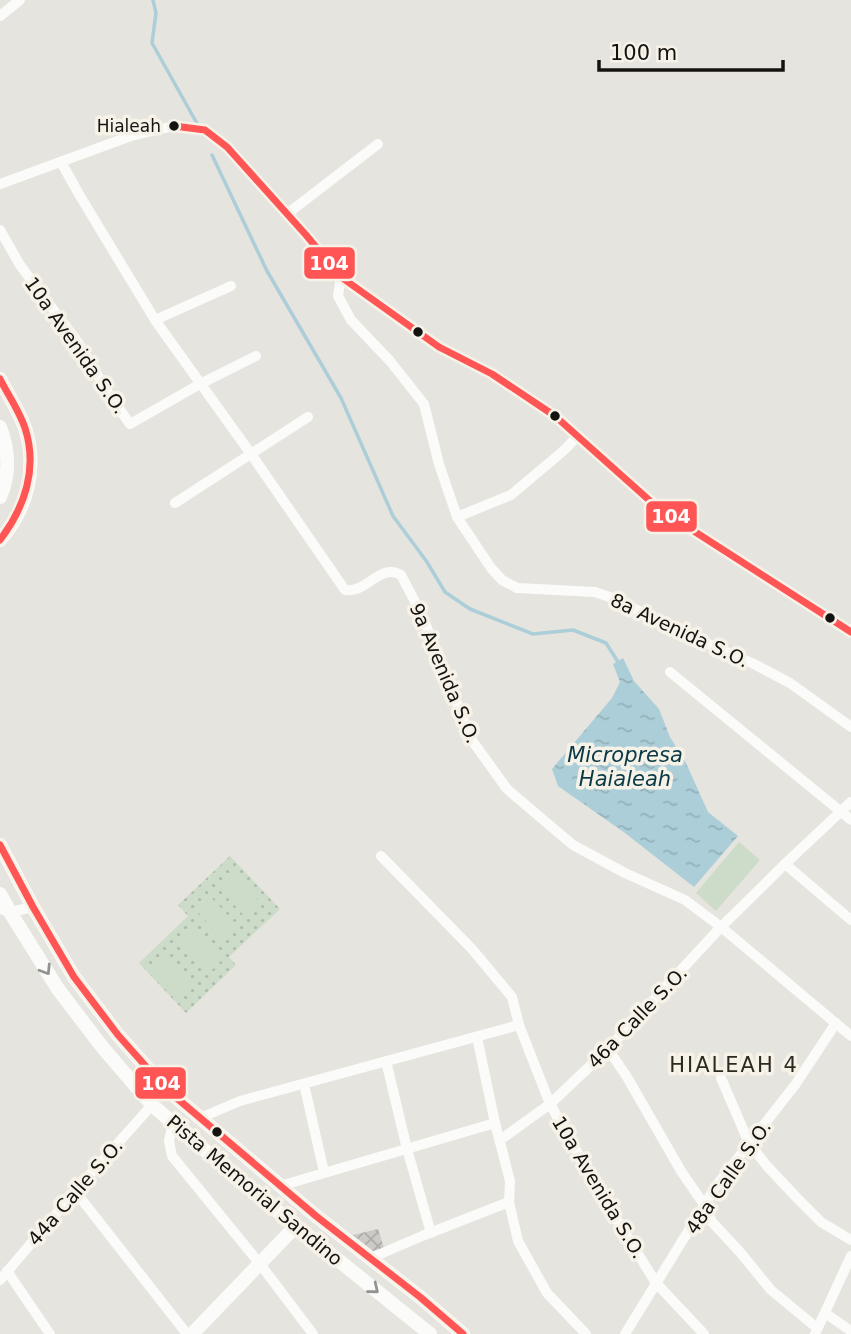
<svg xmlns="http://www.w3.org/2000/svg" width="851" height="1334" viewBox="0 0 851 1334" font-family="'DejaVu Sans',sans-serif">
<defs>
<pattern id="park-dots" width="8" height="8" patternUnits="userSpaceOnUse" patternTransform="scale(1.75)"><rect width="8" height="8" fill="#ccdcc9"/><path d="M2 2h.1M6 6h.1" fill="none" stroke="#aebcac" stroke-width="1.8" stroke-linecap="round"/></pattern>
<pattern id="water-ripples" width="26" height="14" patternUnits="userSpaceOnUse" patternTransform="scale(1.75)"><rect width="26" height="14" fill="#acced8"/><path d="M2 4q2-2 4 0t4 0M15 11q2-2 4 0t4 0" fill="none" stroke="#93b0b8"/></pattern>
<pattern id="building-cross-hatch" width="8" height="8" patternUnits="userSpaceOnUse" patternTransform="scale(1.75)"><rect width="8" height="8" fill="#cccac6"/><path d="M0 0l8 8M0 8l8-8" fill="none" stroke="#aeada9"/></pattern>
</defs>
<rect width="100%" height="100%" fill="#e6e4de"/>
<path fill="url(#park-dots)" d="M230,856L280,909L229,957L236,965L186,1013L139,963L188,916L178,905Z"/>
<g fill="#ccdcc9">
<path d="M739,842L760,860L716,911L696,893Z"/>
<path d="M233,873L262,905L247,919L218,887Z"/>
<path d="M209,895L239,927L224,941L195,909Z"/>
<path d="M192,929L221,961L207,975L177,943Z"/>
<path d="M167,953L196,984L182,998L152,967Z"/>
</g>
<path fill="url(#water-ripples)" d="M623,658L634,681L659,709L670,737L686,763L708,812L738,836L694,887L625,833L558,786L552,769L612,698L620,682L613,664Z"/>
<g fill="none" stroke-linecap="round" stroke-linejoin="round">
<g stroke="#acced8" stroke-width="3.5">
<path d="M153,0L156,13L152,43L199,127"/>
<path d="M212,155L267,271L341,398L393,516L427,562L445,592L470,609L533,634L573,630L606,643L618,662"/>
</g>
</g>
<path fill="url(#building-cross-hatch)" d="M378,1229L384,1248L373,1251L353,1235Z"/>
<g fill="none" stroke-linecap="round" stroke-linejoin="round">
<g stroke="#fbfbfa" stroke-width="10">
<path d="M0,16L20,0"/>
<path d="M61,162L80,196L155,320L251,454L345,590C366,594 381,562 401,575L422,615L471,739L507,789L573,845L625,873L685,900L721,927L851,1036"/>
<path d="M0,184L131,136L174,126L205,130L227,147L306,235L341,277L439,347L492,374L555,416L658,508L851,632"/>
<path d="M287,214L378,144"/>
<path d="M0,230L20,265L79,344L110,396L130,424L200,384L256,356"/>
<path d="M341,277L338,296L351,320L390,361L424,404L439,464L457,517L491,568L502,580L517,588L595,592L612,598L693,637L754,664L790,683L851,727"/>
<path d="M155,320L231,286"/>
<path d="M175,503L308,417"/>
<path d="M457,517L511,495L562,452L578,436"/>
<path d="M670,672L851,820"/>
<path d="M381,856L472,949L512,997L519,1025L550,1104L601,1194L656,1283L704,1334"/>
<path d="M785,864L851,920"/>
<path d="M0,909L10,912L33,907"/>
<path d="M608,1049L627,1077L681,1171L705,1206L712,1222L739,1251L771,1290L817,1328"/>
<path d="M386,1061L407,1149L431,1233"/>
<path d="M721,1078L749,1143L767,1166L797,1198L821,1222L851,1240"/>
<path d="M304,1084L324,1172"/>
<path d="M200,1118L240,1101L519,1025"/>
<path d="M173,1122L169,1141L172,1156L260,1264L313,1334"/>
<path d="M495,1123L510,1181L509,1202"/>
<path d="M500,1140L550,1104L608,1049L721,927L785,864L851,802"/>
<path d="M280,1186L495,1123L477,1037"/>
<path d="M75,1191L187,1334"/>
<path d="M371,1258L422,1236L509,1202L518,1241L547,1293L586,1334"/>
<path d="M7,1271L50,1334"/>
<path d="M0,1280L84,1181L152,1105"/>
<path d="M825,1313L851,1331"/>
<path d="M625,1334L716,1186L795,1085L836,1023"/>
<path d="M815,1334L851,1256"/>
</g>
<g stroke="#fbfbfa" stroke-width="14">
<path d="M0,379C8,395 19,411 25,428C38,468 27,509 0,540"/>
<path d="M0,427C9,450 10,475 0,497"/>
<path d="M0,845L33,907L74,977L118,1035L166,1089L316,1216L420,1297L463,1334"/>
<path d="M0,894L10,912L58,989L103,1048L152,1105L255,1193L430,1334"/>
<path d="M192,1334L296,1226"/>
</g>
<defs>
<g id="bus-1">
<path d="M174,126L205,130L227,147L306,235L341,277L439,347L492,374L555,416L658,508L851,632"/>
<path d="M0,379C8,395 19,410 25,428C38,468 25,507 0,540"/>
<path d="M0,845L33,907L74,977L118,1035L166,1089L316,1216L420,1297L463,1334"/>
</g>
</defs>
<use href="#bus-1" stroke="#f6f2e8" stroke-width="12"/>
<use href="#bus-1" stroke="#f55" stroke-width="7"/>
</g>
<defs><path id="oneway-chevron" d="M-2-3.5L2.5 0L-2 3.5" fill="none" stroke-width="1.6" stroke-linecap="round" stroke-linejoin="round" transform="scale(1.75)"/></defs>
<g stroke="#939391">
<use href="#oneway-chevron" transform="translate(46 970) rotate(58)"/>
<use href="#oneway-chevron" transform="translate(374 1289) rotate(39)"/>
</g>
<g fill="#141310" stroke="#f6f2e8" stroke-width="2.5">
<circle cx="174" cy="126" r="6"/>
<circle cx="418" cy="332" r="6"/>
<circle cx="555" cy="416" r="6"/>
<circle cx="830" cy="618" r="6"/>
<circle cx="217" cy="1132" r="6"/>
</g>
<g text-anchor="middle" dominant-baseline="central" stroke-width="7" stroke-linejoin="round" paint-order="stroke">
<g font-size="17" fill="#141310" stroke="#f6f2e8" text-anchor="end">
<text x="161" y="126">Hialeah</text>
</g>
<g font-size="19" fill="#141310" stroke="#f6f2e8">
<text transform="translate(76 345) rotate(55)">10a Avenida S.O.</text>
<text transform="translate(680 630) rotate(25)">8a Avenida S.O.</text>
<text transform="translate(445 673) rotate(67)">9a Avenida S.O.</text>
<text transform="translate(637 1017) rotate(-46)">46a Calle S.O.</text>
<text transform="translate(728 1177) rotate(-55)">48a Calle S.O.</text>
<text transform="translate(599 1187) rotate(59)">10a Avenida S.O.</text>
<text transform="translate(255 1190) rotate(40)">Pista Memorial Sandino</text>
<text transform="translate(75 1192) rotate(-49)">44a Calle S.O.</text>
</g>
<g font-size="21" font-style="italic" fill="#093945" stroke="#f6f2e8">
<text x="625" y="755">Micropresa<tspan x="625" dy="24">Haialeah</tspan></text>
</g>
<g font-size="21" letter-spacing="2" fill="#2c2922" stroke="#f6f2e8">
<text x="734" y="1065">HIALEAH 4</text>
</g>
</g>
<g stroke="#f6f2e8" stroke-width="2.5">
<rect x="303" y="246" width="53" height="34" rx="7" fill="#f55"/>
<rect x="645" y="500" width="53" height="33" rx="7" fill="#f55"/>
<rect x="134" y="1066" width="53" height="34" rx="7" fill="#f55"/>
</g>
<g font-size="19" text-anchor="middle" font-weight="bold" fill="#fff">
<text x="329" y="270">104</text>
<text x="671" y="523">104</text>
<text x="161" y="1090">104</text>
</g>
<path d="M599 60v10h184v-10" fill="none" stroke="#141310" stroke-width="3.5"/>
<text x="610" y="60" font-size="21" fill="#141310" stroke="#f6f2e8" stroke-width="5" paint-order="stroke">100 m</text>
</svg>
